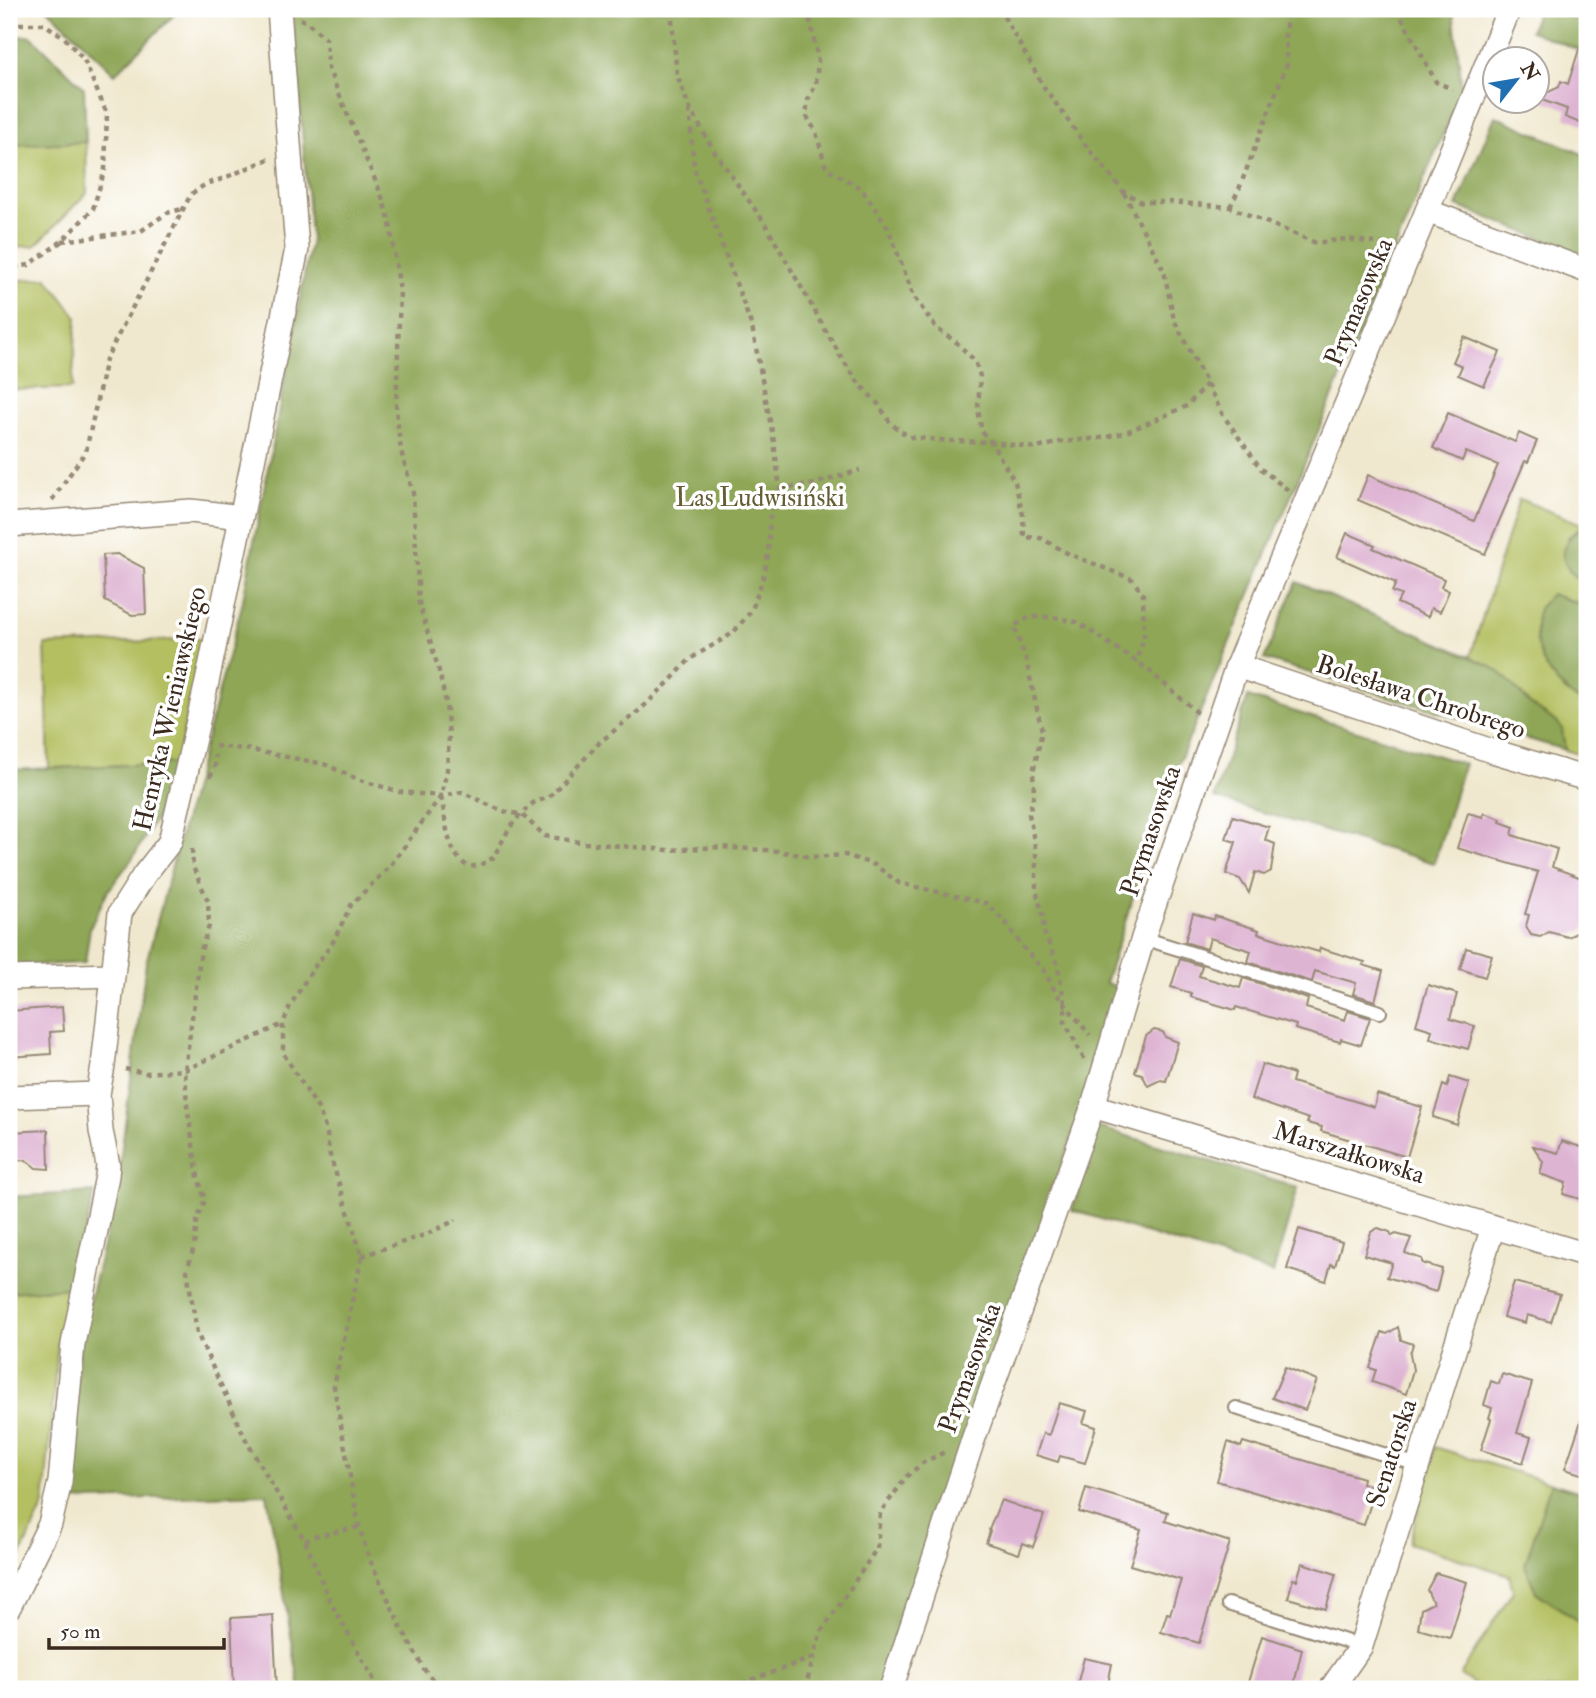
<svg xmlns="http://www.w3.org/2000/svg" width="1596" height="1698" viewBox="0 0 1596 1698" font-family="'IM FELL Double Pica',serif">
<rect width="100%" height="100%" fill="#fff"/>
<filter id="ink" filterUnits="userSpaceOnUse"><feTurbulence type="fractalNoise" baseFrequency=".0143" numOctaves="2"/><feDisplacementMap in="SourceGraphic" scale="14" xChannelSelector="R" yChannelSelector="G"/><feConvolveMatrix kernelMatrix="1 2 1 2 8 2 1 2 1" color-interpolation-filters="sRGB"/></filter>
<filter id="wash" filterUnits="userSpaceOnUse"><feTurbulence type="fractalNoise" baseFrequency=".00686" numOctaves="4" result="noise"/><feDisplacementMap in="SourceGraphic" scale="28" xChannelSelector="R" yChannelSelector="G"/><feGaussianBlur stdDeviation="1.57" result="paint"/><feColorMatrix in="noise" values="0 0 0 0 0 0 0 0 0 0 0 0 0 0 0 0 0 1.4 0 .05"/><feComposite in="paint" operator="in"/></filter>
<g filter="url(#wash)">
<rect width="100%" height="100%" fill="#f0e8ce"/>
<g fill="#b3bf61" stroke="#777440" stroke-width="2">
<path d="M86,142L87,193L35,246L9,247V145Z"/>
<path d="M47,278L77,317L72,388L9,390V281Z"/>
<path d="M1519,499L1584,525L1568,537L1569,571L1587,589V607L1562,597L1536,623C1536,658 1556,689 1587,705V757L1565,750C1564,725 1546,718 1530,704C1506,683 1502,670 1470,658Z"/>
<path d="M203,639L177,763L49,768L45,645Z"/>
<path d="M71,1288L58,1341L44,1505L9,1580V1292Z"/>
<path d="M1435,1447L1551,1483L1525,1565L1536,1592L1587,1627V1689H1481L1460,1675L1513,1591L1509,1575L1409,1543Z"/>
</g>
<g fill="#8ea657" stroke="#64683a" stroke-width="2">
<path d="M48,9H202L177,12L115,74Z"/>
<path d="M292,9H1453L1462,89L1170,784L1105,983L1123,988L882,1689H300L267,1494L65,1501L80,1339L116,1193L146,963L242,605L311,240Z"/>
<path d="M1538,9H1587V53L1530,31Z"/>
<path d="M31,36L84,88L86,142L9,145V37Z"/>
<path d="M1495,116L1587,156V256L1457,206Z"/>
<path d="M1584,525L1587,526V589C1560,563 1551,550 1584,525Z"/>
<path d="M1297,582L1489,665L1502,674L1530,704L1558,723L1562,729L1565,750L1264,659Z"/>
<path d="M1551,594L1587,607V705C1557,690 1535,662 1536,628C1536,621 1537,612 1540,607C1543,602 1548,598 1551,594Z"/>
<path d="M1248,697L1464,764L1434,863L1214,798Z"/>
<path d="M177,763L157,816L134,856L106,894L90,928L85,963L9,966V770Z"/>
<path d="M1098,1127L1298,1188L1273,1273L1072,1210Z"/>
<path d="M95,1192L71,1288L9,1292V1197Z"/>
<path d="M1551,1483L1587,1494V1627L1536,1592L1525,1565Z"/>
</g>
<g id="blocks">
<g fill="#deb4d3">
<path d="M1583,37L1587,38V126L1565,117L1567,109L1536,98L1559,87L1561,81L1568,84Z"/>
<path d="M1464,337L1500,352L1484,386L1458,375L1462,366L1453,362Z"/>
<path d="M1448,413L1515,442L1519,433L1537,441L1528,462L1525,461L1485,554L1358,500L1368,475L1474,521L1498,465L1466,452L1462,461L1433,448Z"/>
<path d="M1347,533L1375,545L1373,548L1444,579L1441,587L1449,591L1440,612L1431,608L1428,617L1397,603L1401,595L1392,592L1396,583L1337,557Z"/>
<path d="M117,554L144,568L146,614L132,615L105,601L103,555Z"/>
<path d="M1468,813L1483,817L1484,813L1501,819L1500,822L1514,827L1512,835L1557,849L1552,867L1587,880V922L1585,929L1568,937L1549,932L1540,937L1531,935L1526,926L1529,915L1525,914L1538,872L1457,848Z"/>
<path d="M1233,816L1269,827L1265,840L1275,844L1271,871L1264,875L1255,872L1249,893L1240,879L1226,874L1236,842L1226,839Z"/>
<path d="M1193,913L1214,920L1215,916L1259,930L1258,933L1295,945L1319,952L1320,948L1365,962L1363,965L1383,971L1375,1001L1353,994L1356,983L1315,971L1312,982L1248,962L1251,951L1210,938L1207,949L1185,942Z"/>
<path d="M1466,948L1492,955L1485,977L1460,969Z"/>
<path d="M1180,959L1202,966L1199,976L1240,988L1243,978L1308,999L1306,1008L1345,1020L1348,1011L1370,1018L1361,1045L1341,1039L1340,1042L1295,1029L1296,1025L1236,1007L1235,1010L1191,997V993L1171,987Z"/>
<path d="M1428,985L1457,994L1450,1019L1475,1026L1468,1049L1430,1038L1432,1030L1416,1025Z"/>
<path d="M62,1007L64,1031L50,1032L51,1054L9,1057V1011Z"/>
<path d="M1154,1030L1163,1032L1165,1037L1178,1042L1166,1081L1160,1080L1148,1086L1142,1074L1135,1072L1146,1036Z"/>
<path d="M1262,1064L1294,1074L1292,1082L1374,1107L1377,1094L1422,1107L1407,1157L1321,1131L1322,1127L1307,1123L1309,1119L1251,1099Z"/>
<path d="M1450,1077L1469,1083L1457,1125L1433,1117L1443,1085L1447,1087Z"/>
<path d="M48,1130L49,1169L36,1168L26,1160L9,1161V1132Z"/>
<path d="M1562,1141L1587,1149V1201L1563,1194L1566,1183L1540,1174L1543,1162L1533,1146L1558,1153Z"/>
<path d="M1378,1228L1390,1232L1392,1236L1396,1234L1411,1238L1405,1253L1422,1259V1263L1442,1269L1436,1292L1387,1277L1392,1263L1364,1255L1371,1232Z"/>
<path d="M1299,1229L1342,1242L1335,1266L1331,1264L1326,1281L1287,1269Z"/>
<path d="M1514,1282L1560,1294L1551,1322L1527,1315L1525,1323L1503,1317Z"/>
<path d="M1398,1327L1401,1340L1413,1344L1410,1354L1413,1370L1406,1394L1372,1382L1376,1370L1370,1368L1382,1332L1387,1334Z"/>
<path d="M1285,1367L1317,1380L1305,1410L1272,1398Z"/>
<path d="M1502,1374L1532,1383L1517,1433L1531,1437L1523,1463L1481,1450L1491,1419L1489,1418L1492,1408L1484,1405L1491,1381L1499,1384Z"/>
<path d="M1059,1403L1087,1411L1083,1423L1096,1427L1085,1463L1060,1456L1058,1462L1036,1455L1043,1433L1049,1435Z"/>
<path d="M1584,1412L1587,1413V1476L1565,1469Z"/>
<path d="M1228,1442L1241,1447L1243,1442L1363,1478L1362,1483L1376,1487L1364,1525L1217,1481Z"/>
<path d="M1086,1488L1168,1512L1165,1521L1230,1542L1199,1643L1161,1632L1167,1613L1170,1614L1181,1580L1130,1565L1141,1530L1079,1512Z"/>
<path d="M1001,1500L1044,1515L1033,1547L1023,1543L1019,1554L986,1543L990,1531L989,1530Z"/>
<path d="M1302,1563L1336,1574L1326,1609L1288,1598L1293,1579L1297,1580Z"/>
<path d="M1436,1573L1467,1582L1450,1638L1418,1629L1421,1609L1433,1603L1427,1590Z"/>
<path d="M273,1615L277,1689H234L231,1618Z"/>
<path d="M1262,1636L1302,1649L1293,1689H1246Z"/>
<path d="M1084,1658L1112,1664L1107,1689H1076Z"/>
</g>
</g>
</g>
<g filter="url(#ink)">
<use href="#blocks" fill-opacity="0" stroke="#968976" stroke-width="2"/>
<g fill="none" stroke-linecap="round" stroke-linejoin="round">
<defs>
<g id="lane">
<path d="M1143,938L1380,1012"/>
<path d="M1236,1408L1418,1465"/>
<path d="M1228,1604L1361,1646"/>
</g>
<g id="street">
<path d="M1427,211L1587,271"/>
<path d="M9,525L191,511L241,517"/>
<path d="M1237,666L1489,750L1587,779"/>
<path d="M9,978L113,975"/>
<path d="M9,1097L98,1094"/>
<path d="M1093,1106L1587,1255"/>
<path d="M9,1607L50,1524L60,1482L73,1344L107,1176L108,1165L101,1131L98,1094L103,1066L120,913L144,875L170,842L207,682L297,249L279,9"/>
<path d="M891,1689L973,1440L1093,1106L1143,938L1237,666L1427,211L1509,9"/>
<path d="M1331,1689L1361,1646L1493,1227"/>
</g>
</defs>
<use href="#lane" stroke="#968976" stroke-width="16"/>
<use href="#street" stroke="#968976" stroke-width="26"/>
<g stroke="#968976" stroke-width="4.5" stroke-dasharray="5 5" stroke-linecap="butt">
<path d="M552,9L627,13L671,11"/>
<path d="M671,9L677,75L689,107L714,151L764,222L841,357L858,382L879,405L891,424L909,437L950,441L991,442L1037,448L1060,442L1101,438L1124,433L1187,406L1207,384"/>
<path d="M808,9L818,61L816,84L808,100L806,115L816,132L826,168L862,189L888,228L914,297L937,329L955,341L975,361L980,376L978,409L982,432L991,442L1015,482L1023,515L1024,537L1041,538L1069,554L1132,579L1143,594L1144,638L1136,662"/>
<path d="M997,9L1006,20L1044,87L1087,147L1123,191L1141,202H1170L1230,207L1316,243L1346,239L1390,245"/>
<path d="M1397,9L1436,82L1452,89"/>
<path d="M300,19L306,21L326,39L328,68L381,194L390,223L400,291L396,409L401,451L413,493L419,603L439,671L446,703L449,736L447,770L441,796L391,865L351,905L332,944L312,970L290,1006L283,1024V1053L319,1110L327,1134L329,1152L362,1256L334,1386L359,1527L369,1558L401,1627L424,1669L440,1689"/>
<path d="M9,24H44L64,37L84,60L107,114L105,169L93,209L62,241L29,265L9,268"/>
<path d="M1124,193L1164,271L1174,320L1223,415L1261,469L1288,490"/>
<path d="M1230,207L1239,189L1287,64L1285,36L1288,9"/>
<path d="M62,241L141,231L167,213L182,209"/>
<path d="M780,489L814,484L860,470"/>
<path d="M52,500L86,451L106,359L191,194L206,184L222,179L269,159"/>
<path d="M215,746L245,749L324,764L360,780L400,792L441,796L462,792L493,807L509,813L521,814L545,836L585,843L668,850L721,847L778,851L811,857L845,855L875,865L899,883L986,903L1006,923L1021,945L1043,969L1056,993L1090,1035"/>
<path d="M210,777L215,765V755"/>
<path d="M441,797C447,821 445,853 469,867L480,865L493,858L510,827L521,814L533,803L549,797L600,742L641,709L671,680L690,659L733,633L752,610L763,578L768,555L770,516L780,489L774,442L752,327L694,168L689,107"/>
<path d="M192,849L193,867L208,901L209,926L201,950L185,1070L187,1106L198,1177L205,1200L197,1221L194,1247L187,1270L197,1333L247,1442L305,1541L330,1601L373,1678L376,1689"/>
<path d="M1084,1059L1065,1022V1004L1057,963L1044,932L1043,916L1036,890V852L1029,814L1034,793L1033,773L1042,731L1026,660L1014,626L1030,617H1053L1077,622L1146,668L1199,714"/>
<path d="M125,1069L146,1073L185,1070L283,1024"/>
<path d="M362,1256L427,1234L456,1220"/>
<path d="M305,1541L316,1536L359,1527"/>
<path d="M713,1689L737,1685L812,1658"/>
<path d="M805,1689L820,1634L877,1548L880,1513L907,1476L924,1462L947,1451"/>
</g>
<use href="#lane" stroke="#fff" stroke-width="12"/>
<use href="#street" stroke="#fff" stroke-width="23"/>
</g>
</g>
<g text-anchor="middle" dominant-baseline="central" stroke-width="7" stroke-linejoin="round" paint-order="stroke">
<g font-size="26" fill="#3b2a1e" stroke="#fff">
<text transform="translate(1359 302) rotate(-67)">Prymasowska</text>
<text transform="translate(1421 697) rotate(18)">Bolesława Chrobrego</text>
<text transform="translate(170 709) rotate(-77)">Henryka Wieniawskiego</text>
<text transform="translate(1151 831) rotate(-71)">Prymasowska</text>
<text transform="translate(1349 1153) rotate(17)">Marszałkowska</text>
<text transform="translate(970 1368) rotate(-70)">Prymasowska</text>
<text transform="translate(1392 1453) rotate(-72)">Senatorska</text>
</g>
<g font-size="26" fill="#655e35" stroke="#fff">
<text x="760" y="498">Las Ludwisiński</text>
</g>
</g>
<rect width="1596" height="1698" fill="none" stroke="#fff" stroke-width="35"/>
<g transform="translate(1516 80) rotate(59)"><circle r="33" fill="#ffffff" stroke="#b1aaa5" stroke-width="2"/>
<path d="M0-5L12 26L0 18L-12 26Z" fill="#1f6fb2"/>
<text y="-10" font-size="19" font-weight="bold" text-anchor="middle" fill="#3b2a1e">N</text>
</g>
<path d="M49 1638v10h175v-10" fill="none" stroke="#3b2a1e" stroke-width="3.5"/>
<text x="60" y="1638" font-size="21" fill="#3b2a1e" stroke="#ffffff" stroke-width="5" paint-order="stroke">50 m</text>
</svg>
